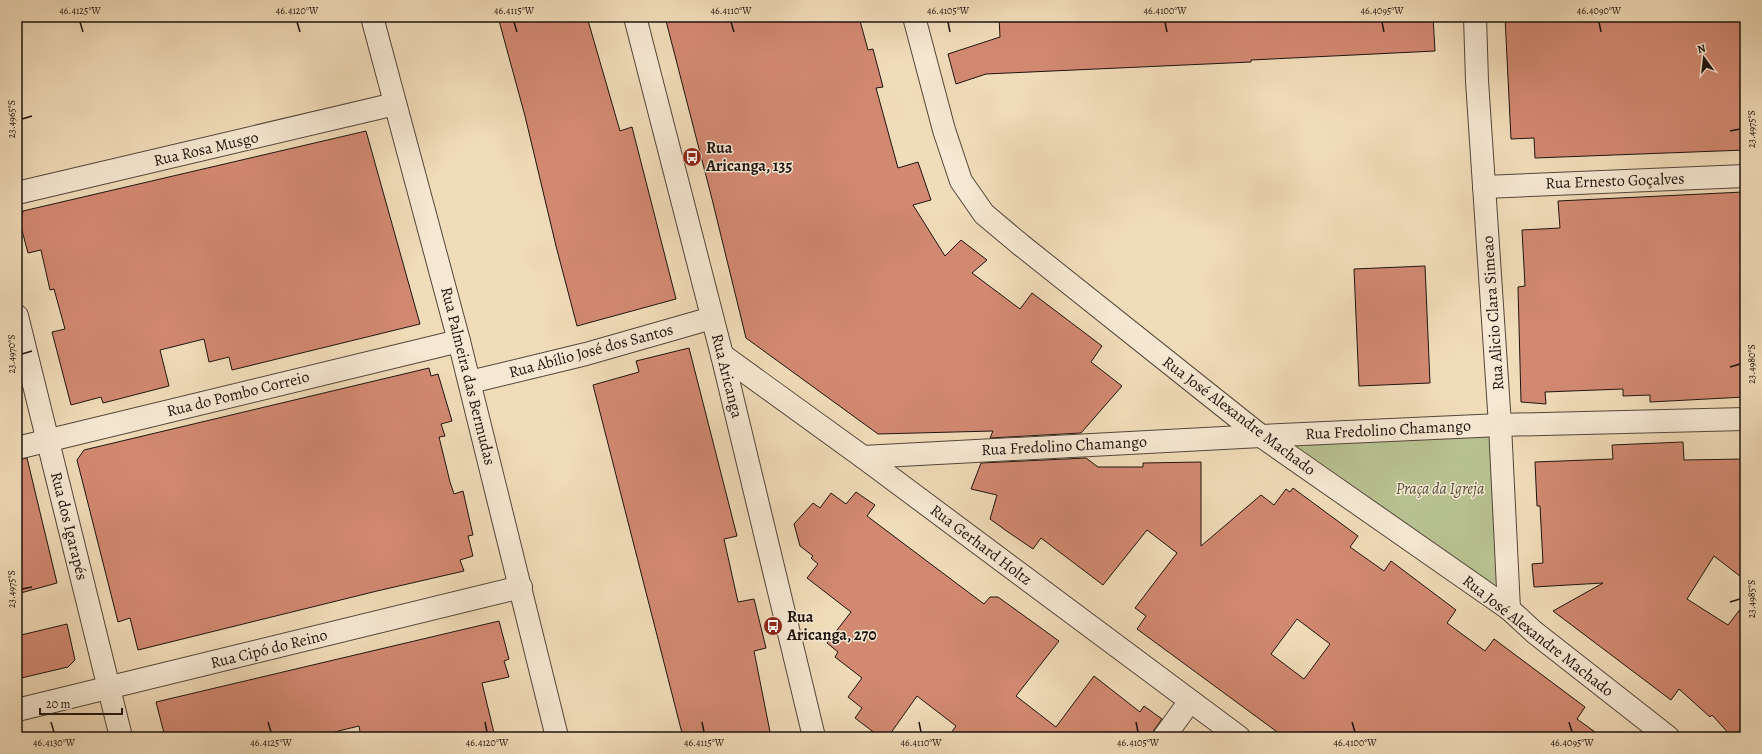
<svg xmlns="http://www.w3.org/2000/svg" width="1762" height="754" viewBox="0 0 1762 754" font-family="Alegreya,serif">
<rect width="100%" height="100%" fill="#f1dcb9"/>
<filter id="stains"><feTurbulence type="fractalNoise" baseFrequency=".005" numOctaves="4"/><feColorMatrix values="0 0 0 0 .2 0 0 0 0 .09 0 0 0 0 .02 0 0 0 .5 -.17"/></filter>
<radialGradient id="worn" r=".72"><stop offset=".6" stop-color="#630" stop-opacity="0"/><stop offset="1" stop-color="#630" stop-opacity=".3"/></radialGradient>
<path fill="#b8c191" stroke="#6b6a50" d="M1493,431L1503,599L1265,438Z"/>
<g fill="#d28972" stroke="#1e140f" fill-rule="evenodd">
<path d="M498,17H587L620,131L632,127L676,299L577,326L556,246L525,116Z"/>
<path d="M665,17H859L868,50L873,49L883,87L876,88L898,168L918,162L931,200L913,205L945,256L961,240L987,260L972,273L1020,309L1032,293L1102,346L1091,362L1122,386L1081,433L990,438L993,431L878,434L746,338L712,199Z"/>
<path d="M999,17H1433L1435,51L1251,60V62L986,74L956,84L948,54L1000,37Z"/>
<path d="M1505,17H1745V150L1535,158L1534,138L1511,139Z"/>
<path d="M366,131L420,324L232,370L229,357L209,362L204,339L160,350L169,386L103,403L101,397L71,405L52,332L65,329L54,289L50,290L41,250L28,253L20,223L23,211Z"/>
<path d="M1743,192L1744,207H1745V397L1650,402V395L1623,396V389L1545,392L1546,404L1521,402L1518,287L1525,286L1522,230L1560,228L1558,201Z"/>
<path d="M1425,266L1430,383L1359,386L1354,269Z"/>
<path d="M689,348L737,536L724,539L738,602L754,599L766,648L754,651L771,737H683L593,385L639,372L636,361Z"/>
<path d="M429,368L431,376L438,374L452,421L441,424L445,436L439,437L450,482L454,494L463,491L473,535L468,536L473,556L460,560L464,571L377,591L138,650L130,618L118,622L77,460L84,450Z"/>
<path d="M1683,442L1684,460L1745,459V580L1714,556L1687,599L1728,625L1745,603V737H1732L1712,715L1710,717L1679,689L1671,700L1553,611L1603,583L1534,587L1532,564L1543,563L1540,506H1537L1535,462L1613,459L1612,445Z"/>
<path d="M27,458L57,583L17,594V460Z"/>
<path d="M1086,458L1098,467H1143V463L1201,462V546L1261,495L1274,505L1286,489L1290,492L1293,488L1358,536L1350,547L1384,571L1391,561L1456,610L1447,623L1485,651L1494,639L1585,707L1577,719L1602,737H1284L1137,629L1146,616L1135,608L1177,553L1147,530L1103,585L1041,538L1033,549L1008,532L990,519L997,495L971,489L981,463ZM1297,619L1330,644L1304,679L1271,654Z"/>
<path d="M856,492L875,505L867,516L984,604L990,597H998L1059,641L1016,696L1056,727L1094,676L1140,712L1144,706L1162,719L1154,730L1152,737H948L956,726L917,696L888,737H880L855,718L862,708L848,697L862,678L835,657L838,652L827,643L851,612L807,578L818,564L811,558L813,556L800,546L794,524L813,503L820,508L831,493L846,504Z"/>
<path d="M499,621L509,659L504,661L509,677L482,683L495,737H361L359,726L314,737H165L156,702Z"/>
<path d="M67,624L75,660L68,667L17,679V636Z"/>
</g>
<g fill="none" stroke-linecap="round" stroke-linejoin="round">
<defs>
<g id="minor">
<path d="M372,17L459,341L557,737"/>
<path d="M914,17L944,130L961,181L984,214L1021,245L1261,436L1509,609L1534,632L1668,737"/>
<path d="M1475,17L1477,81L1500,425L1509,609"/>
<path d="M1484,187L1745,176"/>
<path d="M17,193L395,104"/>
<path d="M17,316L121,737"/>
<path d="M722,355L863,457L1239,737"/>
<path d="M470,382L586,354L712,318"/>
<path d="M17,448L459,341"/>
<path d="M863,457L1261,436L1500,425L1745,419"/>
<path d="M17,710L521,587"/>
<path d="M1164,737L1190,701"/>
</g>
<path id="tertiary" d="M635,17L722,355L814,737"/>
</defs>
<use href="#minor" stroke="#53463a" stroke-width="24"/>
<use href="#tertiary" stroke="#53463a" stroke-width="24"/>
<use href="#minor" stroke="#f6e8d2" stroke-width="22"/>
<use href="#tertiary" stroke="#f6e8d2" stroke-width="22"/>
</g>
<path fill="none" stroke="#1e140f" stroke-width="1.5" d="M80,22L83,32M297,22L300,32M514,22L517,32M731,22L734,32M948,22L950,32M1165,22L1167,32M1382,22L1384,32M1599,22L1601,32M22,119L32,116M1730,131L1740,129M22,354L32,351M1730,367L1740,364M22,589L32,587M1730,602L1740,599M51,722L54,732M268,722L271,732M485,722L487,732M702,722L704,732M919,722L921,732M1136,722L1138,732M1352,722L1355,732M1569,722L1572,732"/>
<defs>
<symbol id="bus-disc" viewBox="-11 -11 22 22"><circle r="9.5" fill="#8f2418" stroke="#f6e8d2"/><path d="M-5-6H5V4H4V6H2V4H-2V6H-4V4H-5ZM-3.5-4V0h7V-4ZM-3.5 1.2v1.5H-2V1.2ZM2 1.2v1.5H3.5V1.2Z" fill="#fff"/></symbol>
</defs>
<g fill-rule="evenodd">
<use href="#bus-disc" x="681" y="146" width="22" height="22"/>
<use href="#bus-disc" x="762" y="615" width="22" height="22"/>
</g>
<g text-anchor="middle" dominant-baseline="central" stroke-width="3" stroke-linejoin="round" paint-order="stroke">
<g font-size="16" font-weight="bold" fill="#1e140f" stroke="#f6e8d2" text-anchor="start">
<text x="706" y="148">Rua<tspan x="706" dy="18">Aricanga, 135</tspan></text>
<text x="787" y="617">Rua<tspan x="787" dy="18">Aricanga, 270</tspan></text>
</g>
<g font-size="16" fill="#1e140f" stroke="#f6e8d2">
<text transform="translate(206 149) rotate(-13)">Rua Rosa Musgo</text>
<text transform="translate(1615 181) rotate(-2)">Rua Ernesto Goçalves</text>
<text transform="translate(1493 313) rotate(-94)">Rua Alicio Clara Simeao</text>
<text transform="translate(591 351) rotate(-15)">Rua Abílio José dos Santos</text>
<text transform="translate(468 376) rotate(76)">Rua Palmeira das Bermudas</text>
<text transform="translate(727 376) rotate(76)">Rua Aricanga</text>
<text transform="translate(238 394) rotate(-14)">Rua do Pombo Correio</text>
<text transform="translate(1239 416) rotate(37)">Rua José Alexandre Machado</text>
<text transform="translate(1388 430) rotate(-3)">Rua Fredolino Chamango</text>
<text transform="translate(1064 446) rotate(-3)">Rua Fredolino Chamango</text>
<text transform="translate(69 526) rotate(76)">Rua dos Igarapés</text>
<text transform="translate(981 545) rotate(37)">Rua Gerhard Holtz</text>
<text transform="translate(1538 636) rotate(38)">Rua José Alexandre Machado</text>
<text transform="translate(269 649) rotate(-14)">Rua Cipó do Reino</text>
</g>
<g font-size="16" font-style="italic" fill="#54513c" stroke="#f6e8d2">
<text x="1440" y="489">Praça da Igreja</text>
</g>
</g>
<rect width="1762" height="754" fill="none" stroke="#f1dcb9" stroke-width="44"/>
<g transform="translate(1704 58) rotate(345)" stroke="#f6e8d2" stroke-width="3" paint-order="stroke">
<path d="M0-3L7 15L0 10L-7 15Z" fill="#1e140f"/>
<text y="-6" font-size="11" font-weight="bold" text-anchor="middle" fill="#1e140f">N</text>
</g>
<path d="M40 708v6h82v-6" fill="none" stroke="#1e140f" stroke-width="2"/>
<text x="46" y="708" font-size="12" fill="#1e140f" stroke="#f6e8d2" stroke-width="3" paint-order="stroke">20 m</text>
<rect x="22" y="22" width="1718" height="710" fill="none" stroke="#1e140f" stroke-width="1.5"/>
<g font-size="10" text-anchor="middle" fill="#1e140f">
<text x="80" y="14">46.4125°W</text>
<text x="297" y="14">46.4120°W</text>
<text x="514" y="14">46.4115°W</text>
<text x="731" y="14">46.4110°W</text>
<text x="948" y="14">46.4105°W</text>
<text x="1165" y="14">46.4100°W</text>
<text x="1382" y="14">46.4095°W</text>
<text x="1599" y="14">46.4090°W</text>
<text transform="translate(11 119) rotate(-90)" y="4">23.4965°S</text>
<text transform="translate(1751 129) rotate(-90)" y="4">23.4975°S</text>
<text transform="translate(11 354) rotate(-90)" y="4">23.4970°S</text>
<text transform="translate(1751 364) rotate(-90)" y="4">23.4980°S</text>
<text transform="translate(11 589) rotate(-90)" y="4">23.4975°S</text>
<text transform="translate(1751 599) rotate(-90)" y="4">23.4985°S</text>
<text x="54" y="746">46.4130°W</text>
<text x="271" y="746">46.4125°W</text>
<text x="487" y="746">46.4120°W</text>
<text x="704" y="746">46.4115°W</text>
<text x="921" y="746">46.4110°W</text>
<text x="1138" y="746">46.4105°W</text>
<text x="1355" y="746">46.4100°W</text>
<text x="1572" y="746">46.4095°W</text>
</g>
<rect width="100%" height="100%" filter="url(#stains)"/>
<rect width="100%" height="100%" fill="url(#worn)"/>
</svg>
